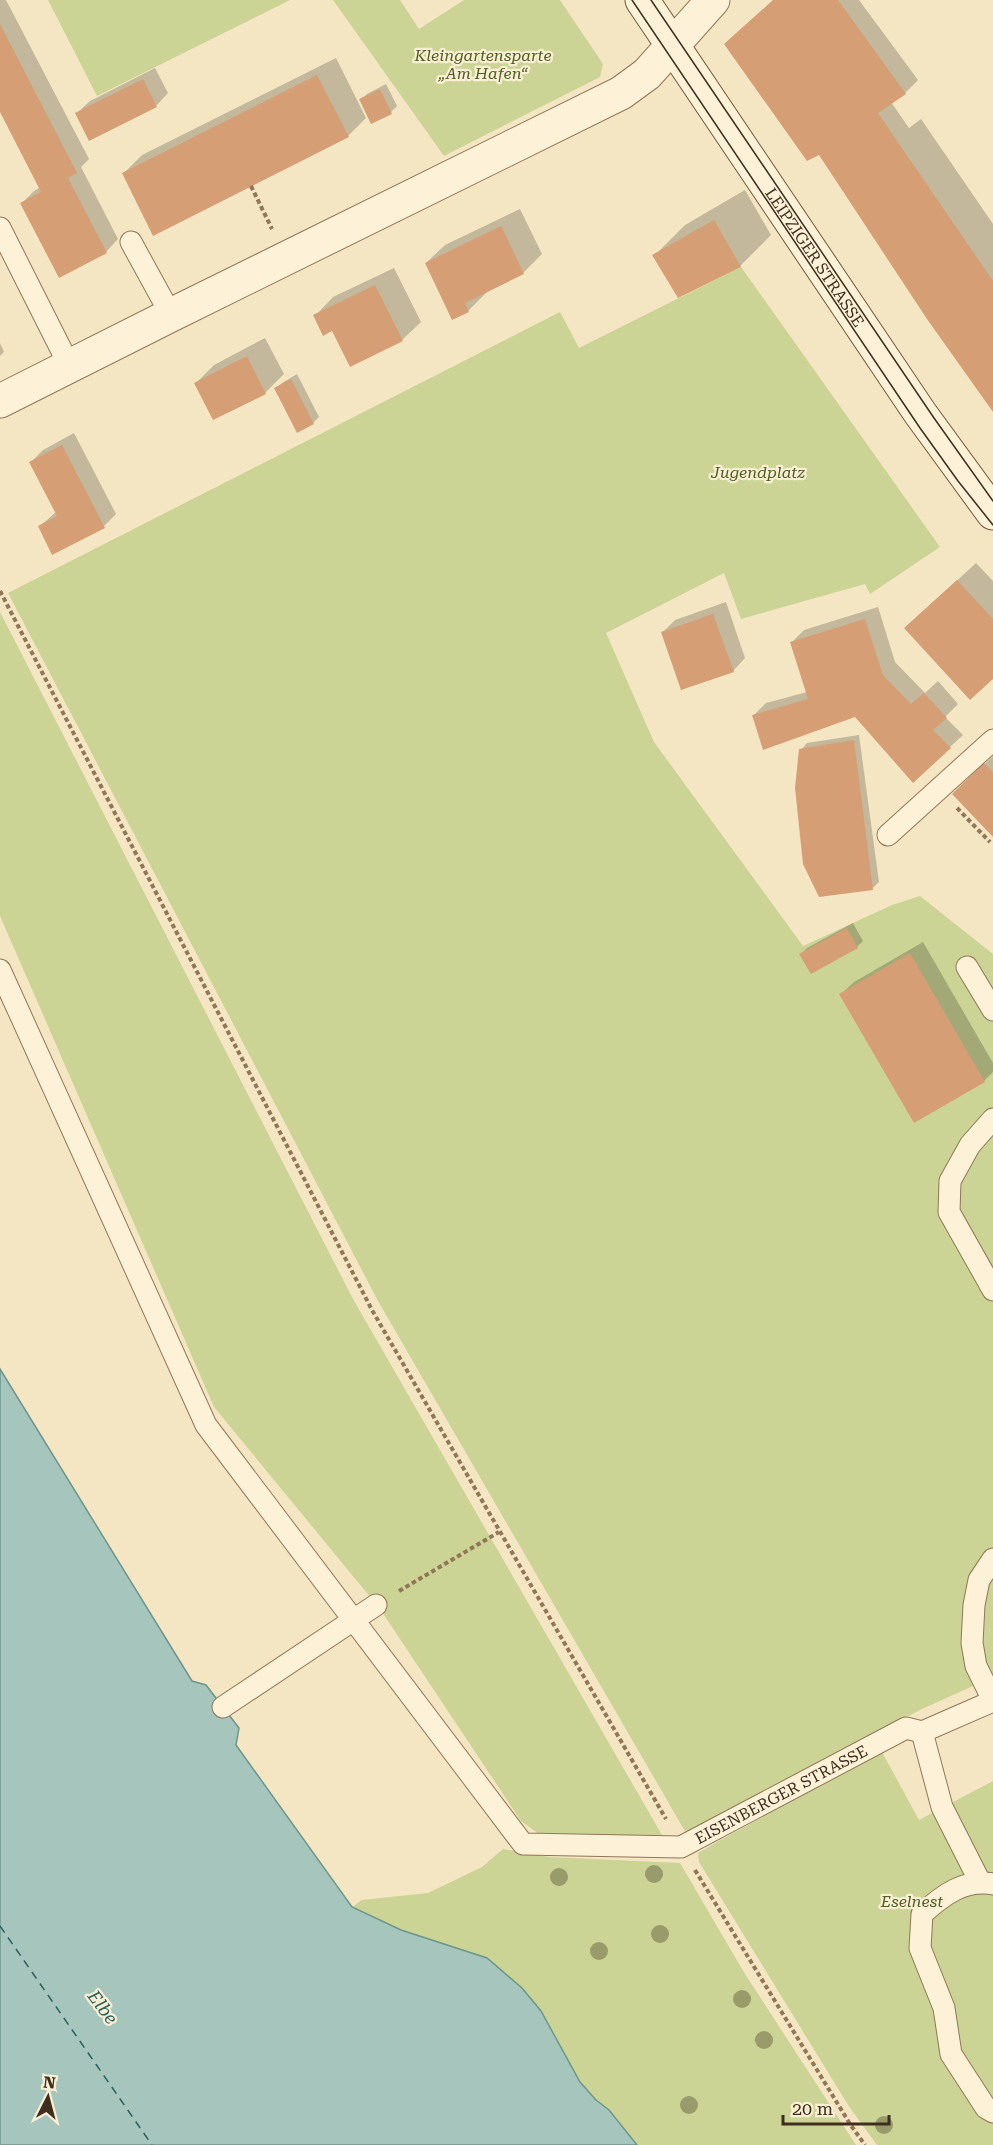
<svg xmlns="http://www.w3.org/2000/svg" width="993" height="2145" viewBox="0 0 993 2145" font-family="'Roboto Serif',serif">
<rect width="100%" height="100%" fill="#f4e6c3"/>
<g fill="#cbd495">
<path d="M48,0H290L97,96Z"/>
<path d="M333,0H400L419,29L464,0H560L603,64L600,77L444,156Z"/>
<path d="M741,267L940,547L870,594L865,584L741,619L724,573L606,633L654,742L803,946L892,905L920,896L993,954V1677L922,1709L686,1833L378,1301L8,593L560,312L579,348Z"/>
<path d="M0,612L353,1299L666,1842L543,1837L521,1821L380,1609L214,1407L0,916Z"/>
<path d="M882,1752L919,1820L993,1781V2145H877L848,2105L699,1862L698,1853L717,1842Z"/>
<path d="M503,1849L550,1857L680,1863L745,1974L856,2145H637L609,2110L596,2100L580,2082L541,2011L522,1988L487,1958L401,1930L352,1907L362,1900L428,1893L482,1867Z"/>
</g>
<path fill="#a6c6bd" stroke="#6b968c" stroke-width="1.5" d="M0,1369L192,1681L206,1685L239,1728L236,1745L352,1907L401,1930L487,1958L522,1988L541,2011L580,2082L596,2100L609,2110L637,2145H0Z"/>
<g fill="#0003">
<path d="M0,0H6L89,159L81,167L118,239L106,252L22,203L34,191L41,187L0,108Z"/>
<path d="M774,0H859L918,80L905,93L891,102L909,128L921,119L993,224V410Z"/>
<path d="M336,58L366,118L348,136L124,173L142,155Z"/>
<path d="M155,68L168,93L156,106L77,113L90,101Z"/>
<path d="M386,84L397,106L391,112L361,100L367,94Z"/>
<path d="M745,190L771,235L740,266L678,296L654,256L685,225Z"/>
<path d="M520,209L542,254L523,273L486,291L487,292L468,311L426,263L445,245Z"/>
<path d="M394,268L421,322L402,340L333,329L315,316L333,297Z"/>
<path d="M265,338L284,374L265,393L196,383L214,365Z"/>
<path d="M0,343L4,352L0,356Z"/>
<path d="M297,374L319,417L313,423L276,389L282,383Z"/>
<path d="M74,433L116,514L104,526H40L56,512L31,462L43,450Z"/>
<path d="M976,563L993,581V677L925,610Z"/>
<path d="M726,602L745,658L733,671L663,632L675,620Z"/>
<path d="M878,607L895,662L925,693L938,681L958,704L945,717L963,735L913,781L856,716H753L766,703L807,692L791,643L804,630Z"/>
<path d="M859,735L879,882L873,888L801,750L807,743Z"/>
<path d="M993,756V835L972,776Z"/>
<path d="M853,923L863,941L857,947L801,954L807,948Z"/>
<path d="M923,942L993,1063V1072L984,1081L841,994L854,982Z"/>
</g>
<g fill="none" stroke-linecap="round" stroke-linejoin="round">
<path stroke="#2a605e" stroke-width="1.5" stroke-dasharray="8 6" stroke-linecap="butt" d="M0,1926L152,2145"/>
</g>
<g fill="#d69e74">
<path d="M773,0H838L906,94L878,113L993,281V412L927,319L819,155L807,161L724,44Z"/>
<path d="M0,24L77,173L68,178L107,253L59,278L20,203L41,192L0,112Z"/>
<path d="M317,75L349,137L153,236L122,173Z"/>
<path d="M143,79L157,107L89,141L75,113Z"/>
<path d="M380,89L392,114L371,124L359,99Z"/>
<path d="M714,220L741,267L678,298L652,255Z"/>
<path d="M501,226L524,274L465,303L469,312L452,320L425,263Z"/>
<path d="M375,285L403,341L350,367L332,331L323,336L313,315Z"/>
<path d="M247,356L266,394L213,420L194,383Z"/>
<path d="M291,379L314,424L297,433L274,388Z"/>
<path d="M62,445L105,528L52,555L38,526L57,516L29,462Z"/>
<path d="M957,580L993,619V679L970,700L904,628Z"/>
<path d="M713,614L734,672L681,690L661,632Z"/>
<path d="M865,619L883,675L911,704L924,693L947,718L933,730L951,748L913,783L855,717L763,750L752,715L808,699L790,642Z"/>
<path d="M854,740L873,890L819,897L803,864L795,788L799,749Z"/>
<path d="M984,763L993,772V837L952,794Z"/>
<path d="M847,928L858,948L811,974L799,954Z"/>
<path d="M910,953L985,1082L914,1123L839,994Z"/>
</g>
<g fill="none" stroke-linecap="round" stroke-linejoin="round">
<defs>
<g id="service">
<path d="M0,228L69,365"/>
<path d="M131,242L171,315"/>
<path d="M888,835L993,740"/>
<path d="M967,967L993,1010"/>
<path id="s1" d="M0,970L206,1425L523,1844L681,1847L906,1728L922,1732L993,1701"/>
<path d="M993,1119L970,1145L950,1181L949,1212L993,1290"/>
<path d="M993,1559L979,1580L974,1605L972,1643L976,1666L993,1700"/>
<path d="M223,1707L376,1605"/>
<path d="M922,1732L942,1807L980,1882"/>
<path d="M993,1884C964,1879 943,1895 922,1914L920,1948L944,2008L951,2054L986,2108L993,2112"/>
</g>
<path id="minor" d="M0,401L171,315L621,93L647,74L713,0"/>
<g id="secondary">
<path id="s2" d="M642,0L920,413L993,513"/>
</g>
</defs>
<use href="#service" stroke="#917657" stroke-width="23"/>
<use href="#minor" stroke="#917657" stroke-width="35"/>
<use href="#secondary" stroke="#73573a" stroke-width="35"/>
<g stroke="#917657" stroke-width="4" stroke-dasharray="4.5 3" stroke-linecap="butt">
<path d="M251,186L272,229"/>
<path d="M0,591L372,1310L666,1819"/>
<path d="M957,808L990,842"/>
<path d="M399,1591L499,1532"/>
<path d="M695,1870L850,2124L865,2145"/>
</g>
<use href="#service" stroke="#fdf2d8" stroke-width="21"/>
<use href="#minor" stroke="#fdf2d8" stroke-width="33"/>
<use href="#secondary" stroke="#fdf2d8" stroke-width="33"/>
<g stroke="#3f2e1d" stroke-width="1.5">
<path d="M632,0L920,428L958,481L993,525"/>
<path d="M651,0L934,418L993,501"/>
</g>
</g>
<g fill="#999b6a">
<circle cx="654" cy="1874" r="9"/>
<circle cx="559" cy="1877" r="9"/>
<circle cx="660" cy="1934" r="9"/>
<circle cx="599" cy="1951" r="9"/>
<circle cx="742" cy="1999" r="9"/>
<circle cx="764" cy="2040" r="9"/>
<circle cx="689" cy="2105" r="9"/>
<circle cx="884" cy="2125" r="9"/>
</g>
<g text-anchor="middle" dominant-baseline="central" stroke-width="4.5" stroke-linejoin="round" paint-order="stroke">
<g font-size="16" font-style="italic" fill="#4e5e21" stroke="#faefd4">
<text x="483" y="55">Kleingartensparte<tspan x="483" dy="18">„Am Hafen“</tspan></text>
<text x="758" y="472">Jugendplatz</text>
<text x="912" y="1901">Eselnest</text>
</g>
<g font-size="16" fill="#3f2e1d" stroke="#faefd4">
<text stroke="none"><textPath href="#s2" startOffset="310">LEIPZIGER STRASSE</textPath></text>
<text stroke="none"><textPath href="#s1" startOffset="1296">EISENBERGER STRASSE</textPath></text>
</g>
<g font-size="18" font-style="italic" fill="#2a605e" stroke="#faefd4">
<text transform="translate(103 2007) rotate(53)">Elbe</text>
</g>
</g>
<g transform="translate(48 2097) rotate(6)" stroke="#faefd4" stroke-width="4.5" paint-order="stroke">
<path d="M0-4.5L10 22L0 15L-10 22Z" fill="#3f2e1d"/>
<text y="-9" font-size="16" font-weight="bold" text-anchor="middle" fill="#3f2e1d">N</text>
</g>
<path d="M783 2115v9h106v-9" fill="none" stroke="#3f2e1d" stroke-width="3"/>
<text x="792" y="2115" font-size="18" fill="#3f2e1d" stroke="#faefd4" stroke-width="4.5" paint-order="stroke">20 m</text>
</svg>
